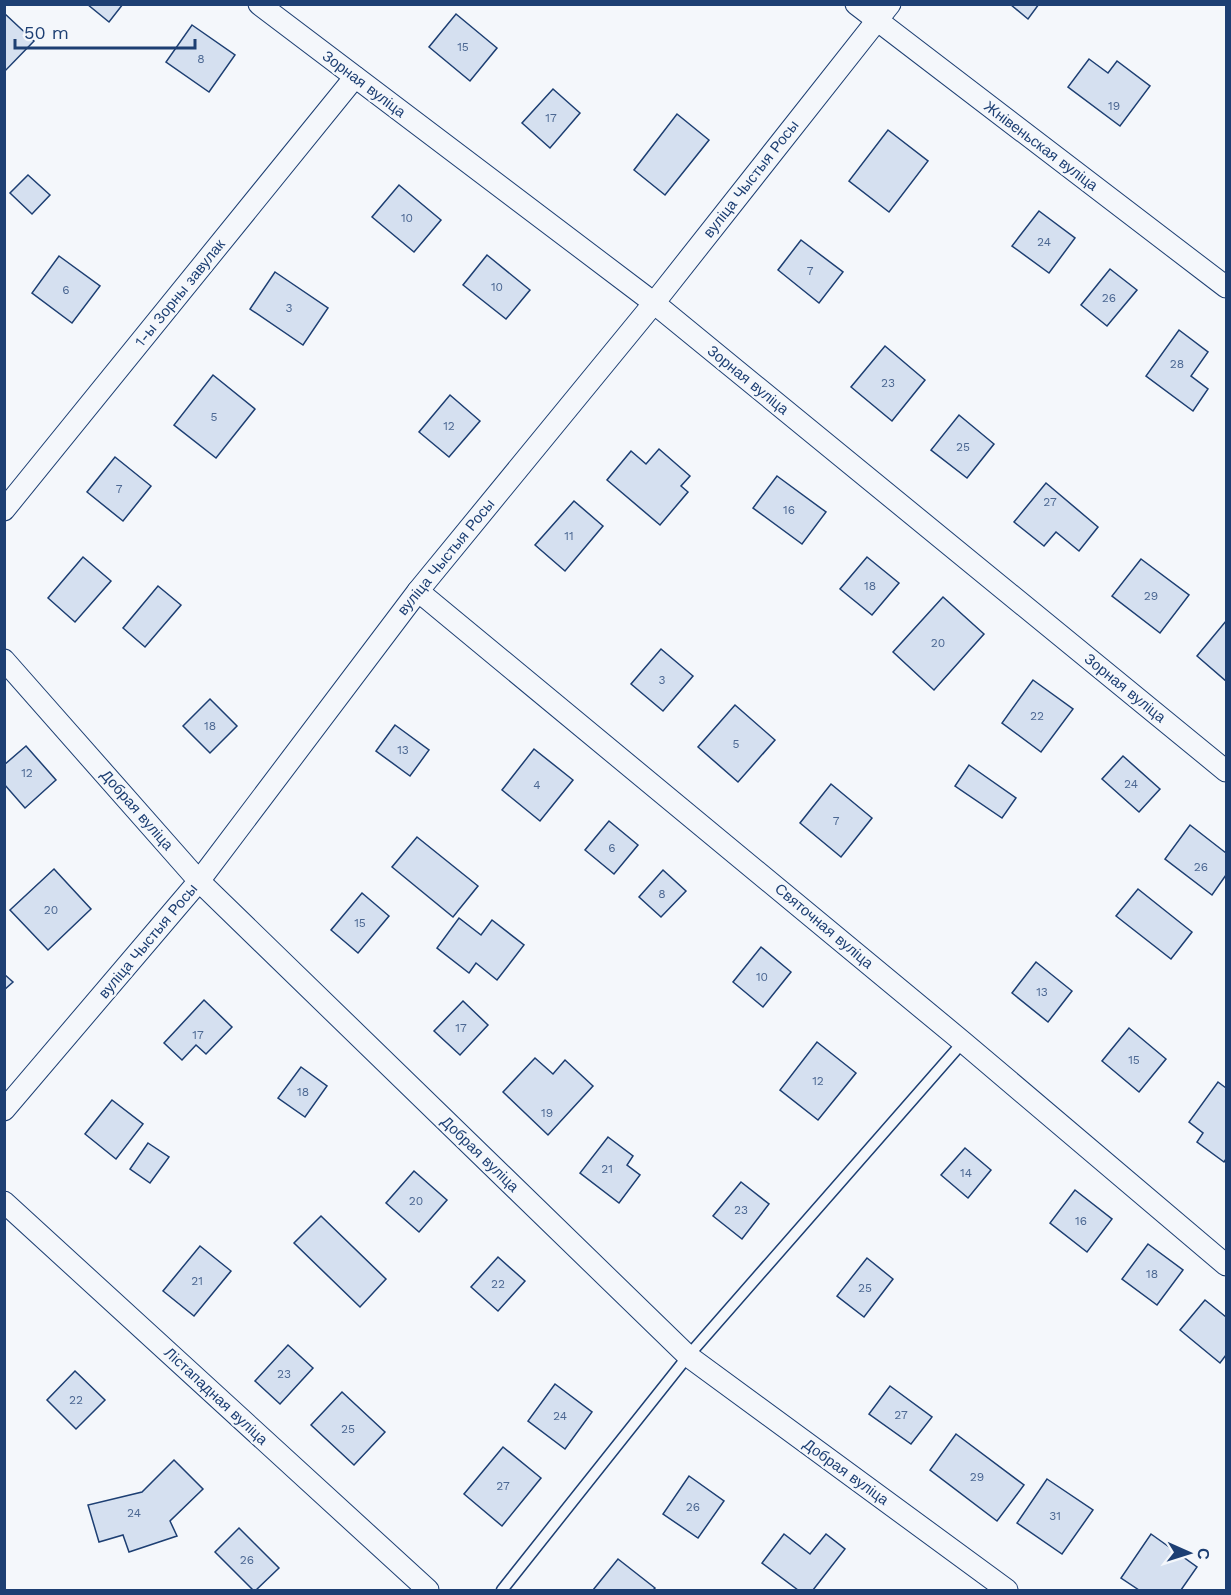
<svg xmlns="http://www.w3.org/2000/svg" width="1231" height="1595" viewBox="0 0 1231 1595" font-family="'Work Sans',sans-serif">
<rect width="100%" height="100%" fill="#f4f7fb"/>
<g fill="#d5e0f0" stroke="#1d3f73" stroke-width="1.5">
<path d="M87,4H123L109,22Z"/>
<path d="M1010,4H1039L1028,19Z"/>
<path d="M4,13L34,41L4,72Z"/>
<path d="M456,14L497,48L470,81L429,47Z"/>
<path d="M192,25L235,55L209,92L166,62Z"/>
<path d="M1089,59L1108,73L1117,61L1150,86L1120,126L1068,87Z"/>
<path d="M553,89L580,113L550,148L522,123Z"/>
<path d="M677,114L709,140L665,195L634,170Z"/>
<path d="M888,130L928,161L889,212L849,181Z"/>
<path d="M28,175L50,195L32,214L10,193Z"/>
<path d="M399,185L441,220L414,252L372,217Z"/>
<path d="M1039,211L1075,238L1049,273L1012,246Z"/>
<path d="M801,240L843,272L819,303L778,270Z"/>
<path d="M487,255L530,290L506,319L463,285Z"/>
<path d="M59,256L100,286L72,323L32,293Z"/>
<path d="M1110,269L1137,290L1107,326L1081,305Z"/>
<path d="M275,272L328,308L303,345L250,309Z"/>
<path d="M1179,330L1208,352L1191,376L1208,389L1193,411L1146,376Z"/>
<path d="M885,346L925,380L892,421L851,387Z"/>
<path d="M213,375L255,409L216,458L174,425Z"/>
<path d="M450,395L480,421L449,457L419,432Z"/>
<path d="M959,415L994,444L967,478L931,450Z"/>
<path d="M659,449L690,476L681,486L688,492L660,525L607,480L631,451L646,464Z"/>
<path d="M115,457L151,486L123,521L87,492Z"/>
<path d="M777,476L826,512L802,544L753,508Z"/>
<path d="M1046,483L1098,527L1079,551L1056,532L1044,546L1014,522Z"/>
<path d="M574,501L603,526L565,571L535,545Z"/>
<path d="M83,557L111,581L75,622L48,598Z"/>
<path d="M867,557L899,583L872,615L840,589Z"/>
<path d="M1141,559L1189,595L1160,633L1112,596Z"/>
<path d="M158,586L181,605L145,647L123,628Z"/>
<path d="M943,597L984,634L934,690L893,652Z"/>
<path d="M1226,621V681L1197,656Z"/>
<path d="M661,649L693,676L663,711L631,684Z"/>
<path d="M1033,680L1073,709L1041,752L1002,723Z"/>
<path d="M210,699L237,726L210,753L183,726Z"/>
<path d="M735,705L775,740L738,782L698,747Z"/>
<path d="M395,725L429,750L410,776L376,751Z"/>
<path d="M26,746L56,780L25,808L4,784V765Z"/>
<path d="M534,749L573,780L540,821L502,790Z"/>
<path d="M1123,756L1160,789L1139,812L1102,779Z"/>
<path d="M969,765L1016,798L1002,818L955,786Z"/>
<path d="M831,784L872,818L841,857L800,823Z"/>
<path d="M609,821L638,845L614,874L585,850Z"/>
<path d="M1190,825L1226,853V875L1212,895L1165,859Z"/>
<path d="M417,837L478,886L453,917L392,867Z"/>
<path d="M54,869L91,909L48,950L10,910Z"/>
<path d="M663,870L686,891L661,917L639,897Z"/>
<path d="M1138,889L1192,932L1171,959L1116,916Z"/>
<path d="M362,893L389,916L358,953L331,930Z"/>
<path d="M459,918L481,935L492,920L524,945L497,980L476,963L469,973L437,948Z"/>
<path d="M761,947L791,972L763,1007L733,982Z"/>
<path d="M1036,962L1072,991L1048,1022L1012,993Z"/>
<path d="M4,974L13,982L4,990Z"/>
<path d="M204,1000L232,1027L206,1054L196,1045L182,1060L164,1043Z"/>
<path d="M463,1001L488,1025L460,1055L434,1031Z"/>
<path d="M1129,1028L1166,1059L1139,1092L1102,1061Z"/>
<path d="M817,1042L856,1073L818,1120L780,1090Z"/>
<path d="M535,1058L553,1074L565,1060L593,1086L548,1135L503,1092Z"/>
<path d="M301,1067L327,1086L305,1117L278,1098Z"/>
<path d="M1218,1082L1226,1088V1159L1224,1162L1197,1142L1203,1133L1189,1122Z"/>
<path d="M112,1100L143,1124L116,1159L85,1134Z"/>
<path d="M608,1137L633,1156L627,1165L640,1175L619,1203L580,1173Z"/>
<path d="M148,1143L169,1157L150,1183L130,1169Z"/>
<path d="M965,1148L991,1170L968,1198L941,1175Z"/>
<path d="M414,1171L447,1200L419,1232L386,1203Z"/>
<path d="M741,1182L769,1204L742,1239L713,1216Z"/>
<path d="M1075,1190L1112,1219L1087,1252L1050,1223Z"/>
<path d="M321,1216L386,1279L360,1307L294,1243Z"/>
<path d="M1148,1244L1183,1270L1157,1305L1122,1279Z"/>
<path d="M200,1246L231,1271L194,1316L163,1291Z"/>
<path d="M498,1257L525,1281L498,1311L471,1287Z"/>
<path d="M867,1258L893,1279L864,1317L837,1296Z"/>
<path d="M1205,1300L1226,1317V1355L1220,1363L1180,1330Z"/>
<path d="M288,1345L313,1368L280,1404L255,1381Z"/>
<path d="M75,1371L105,1400L76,1429L47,1400Z"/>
<path d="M555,1384L592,1412L565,1449L528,1421Z"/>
<path d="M890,1386L932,1417L911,1444L869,1414Z"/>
<path d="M342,1392L385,1432L354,1465L311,1425Z"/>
<path d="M956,1434L1024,1485L997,1521L930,1470Z"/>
<path d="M503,1447L541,1478L502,1526L464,1494Z"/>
<path d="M174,1460L203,1489L170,1521L177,1536L129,1552L123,1535L99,1542L88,1505L142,1492Z"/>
<path d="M689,1476L724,1501L698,1538L663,1514Z"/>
<path d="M1047,1479L1093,1510L1062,1554L1017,1523Z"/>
<path d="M239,1528L279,1568L256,1590H253L215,1552Z"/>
<path d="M784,1534L810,1554L826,1534L845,1549L813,1590H798L762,1563Z"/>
<path d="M1151,1534L1197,1567L1181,1590H1139L1121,1578Z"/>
<path d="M618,1559L655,1588L653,1590H593Z"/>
</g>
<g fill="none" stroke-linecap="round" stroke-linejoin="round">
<defs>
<path id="lane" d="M502,1590L688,1356L963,1042"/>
<g id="street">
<path d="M259,4L654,303L1226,771"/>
<path d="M856,4L1226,287"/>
<path d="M4,510L355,77"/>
<path d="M418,591L963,1042L1226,1265"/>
<path d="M4,660L199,881L688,1356L1007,1590"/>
<path d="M4,1110L199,881L418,591L654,303L890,4"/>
<path d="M4,1202L428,1590"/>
</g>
</defs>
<use href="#lane" stroke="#1d3f73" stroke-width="13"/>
<use href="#street" stroke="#1d3f73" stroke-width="23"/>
<use href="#lane" stroke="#f4f7fb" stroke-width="10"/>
<use href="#street" stroke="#f4f7fb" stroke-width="21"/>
</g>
<g text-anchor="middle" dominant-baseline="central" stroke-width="4.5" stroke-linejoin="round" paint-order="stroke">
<g font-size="12" fill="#4b6792">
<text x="463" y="47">15</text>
<text x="201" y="59">8</text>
<text x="1114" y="106">19</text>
<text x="551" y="118">17</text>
<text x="407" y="218">10</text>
<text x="1044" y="242">24</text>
<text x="810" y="271">7</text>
<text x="497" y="287">10</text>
<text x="66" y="290">6</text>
<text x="1109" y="298">26</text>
<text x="289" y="308">3</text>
<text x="1177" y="364">28</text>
<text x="888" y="383">23</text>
<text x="214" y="417">5</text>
<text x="449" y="426">12</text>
<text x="963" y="447">25</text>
<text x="119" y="489">7</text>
<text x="1050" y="502">27</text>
<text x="789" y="510">16</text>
<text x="569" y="536">11</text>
<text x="870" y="586">18</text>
<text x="1151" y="596">29</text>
<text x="938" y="643">20</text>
<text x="662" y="680">3</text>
<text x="1037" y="716">22</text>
<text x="210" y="726">18</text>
<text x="736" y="744">5</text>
<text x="403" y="750">13</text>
<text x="27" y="773">12</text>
<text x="1131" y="784">24</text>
<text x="537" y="785">4</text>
<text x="836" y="821">7</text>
<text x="612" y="848">6</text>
<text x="1201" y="867">26</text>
<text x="662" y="894">8</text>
<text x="51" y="910">20</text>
<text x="360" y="923">15</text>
<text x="762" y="977">10</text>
<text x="1042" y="992">13</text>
<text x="461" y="1028">17</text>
<text x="198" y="1035">17</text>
<text x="1134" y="1060">15</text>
<text x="818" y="1081">12</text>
<text x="303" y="1092">18</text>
<text x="547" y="1113">19</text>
<text x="607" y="1169">21</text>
<text x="966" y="1173">14</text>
<text x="416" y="1201">20</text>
<text x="741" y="1210">23</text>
<text x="1081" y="1221">16</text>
<text x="1152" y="1274">18</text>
<text x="197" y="1281">21</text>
<text x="498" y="1284">22</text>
<text x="865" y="1288">25</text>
<text x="284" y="1374">23</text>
<text x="76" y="1400">22</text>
<text x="901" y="1415">27</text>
<text x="560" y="1416">24</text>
<text x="348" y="1429">25</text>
<text x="977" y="1477">29</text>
<text x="503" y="1486">27</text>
<text x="693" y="1507">26</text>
<text x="134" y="1513">24</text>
<text x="1055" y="1516">31</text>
<text x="247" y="1560">26</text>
</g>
<g font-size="15" fill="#1d3f73" stroke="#f4f7fb">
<text transform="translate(364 84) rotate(37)">Зорная вуліца</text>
<text transform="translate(1041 146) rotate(37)">Жнівеньская вуліца</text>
<text transform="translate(751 179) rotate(-52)">вуліца Чыстыя Росы</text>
<text transform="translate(180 293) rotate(-51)">1-ы Зорны завулак</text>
<text transform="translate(748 380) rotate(39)">Зорная вуліца</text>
<text transform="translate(446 557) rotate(-51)">вуліца Чыстыя Росы</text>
<text transform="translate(1125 688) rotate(39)">Зорная вуліца</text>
<text transform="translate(137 810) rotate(49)">Добрая вуліца</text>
<text transform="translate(824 926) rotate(40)">Святочная вуліца</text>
<text transform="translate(148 941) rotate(-50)">вуліца Чыстыя Росы</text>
<text transform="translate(480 1154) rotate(44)">Добрая вуліца</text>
<text transform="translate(216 1396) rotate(43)">Лістападная вуліца</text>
<text transform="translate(846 1472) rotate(36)">Добрая вуліца</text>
</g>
</g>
<rect width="1231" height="1595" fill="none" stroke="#1d3f73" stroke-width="12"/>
<g transform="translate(1189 1553) rotate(93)" stroke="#f4f7fb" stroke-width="4.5" paint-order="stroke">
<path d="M0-4.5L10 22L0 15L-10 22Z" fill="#1d3f73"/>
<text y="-9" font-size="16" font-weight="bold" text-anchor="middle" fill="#1d3f73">С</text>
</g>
<path d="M15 39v9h180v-9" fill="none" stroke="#1d3f73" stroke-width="3"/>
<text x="24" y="39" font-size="18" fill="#1d3f73" stroke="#f4f7fb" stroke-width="4.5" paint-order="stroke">50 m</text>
</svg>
